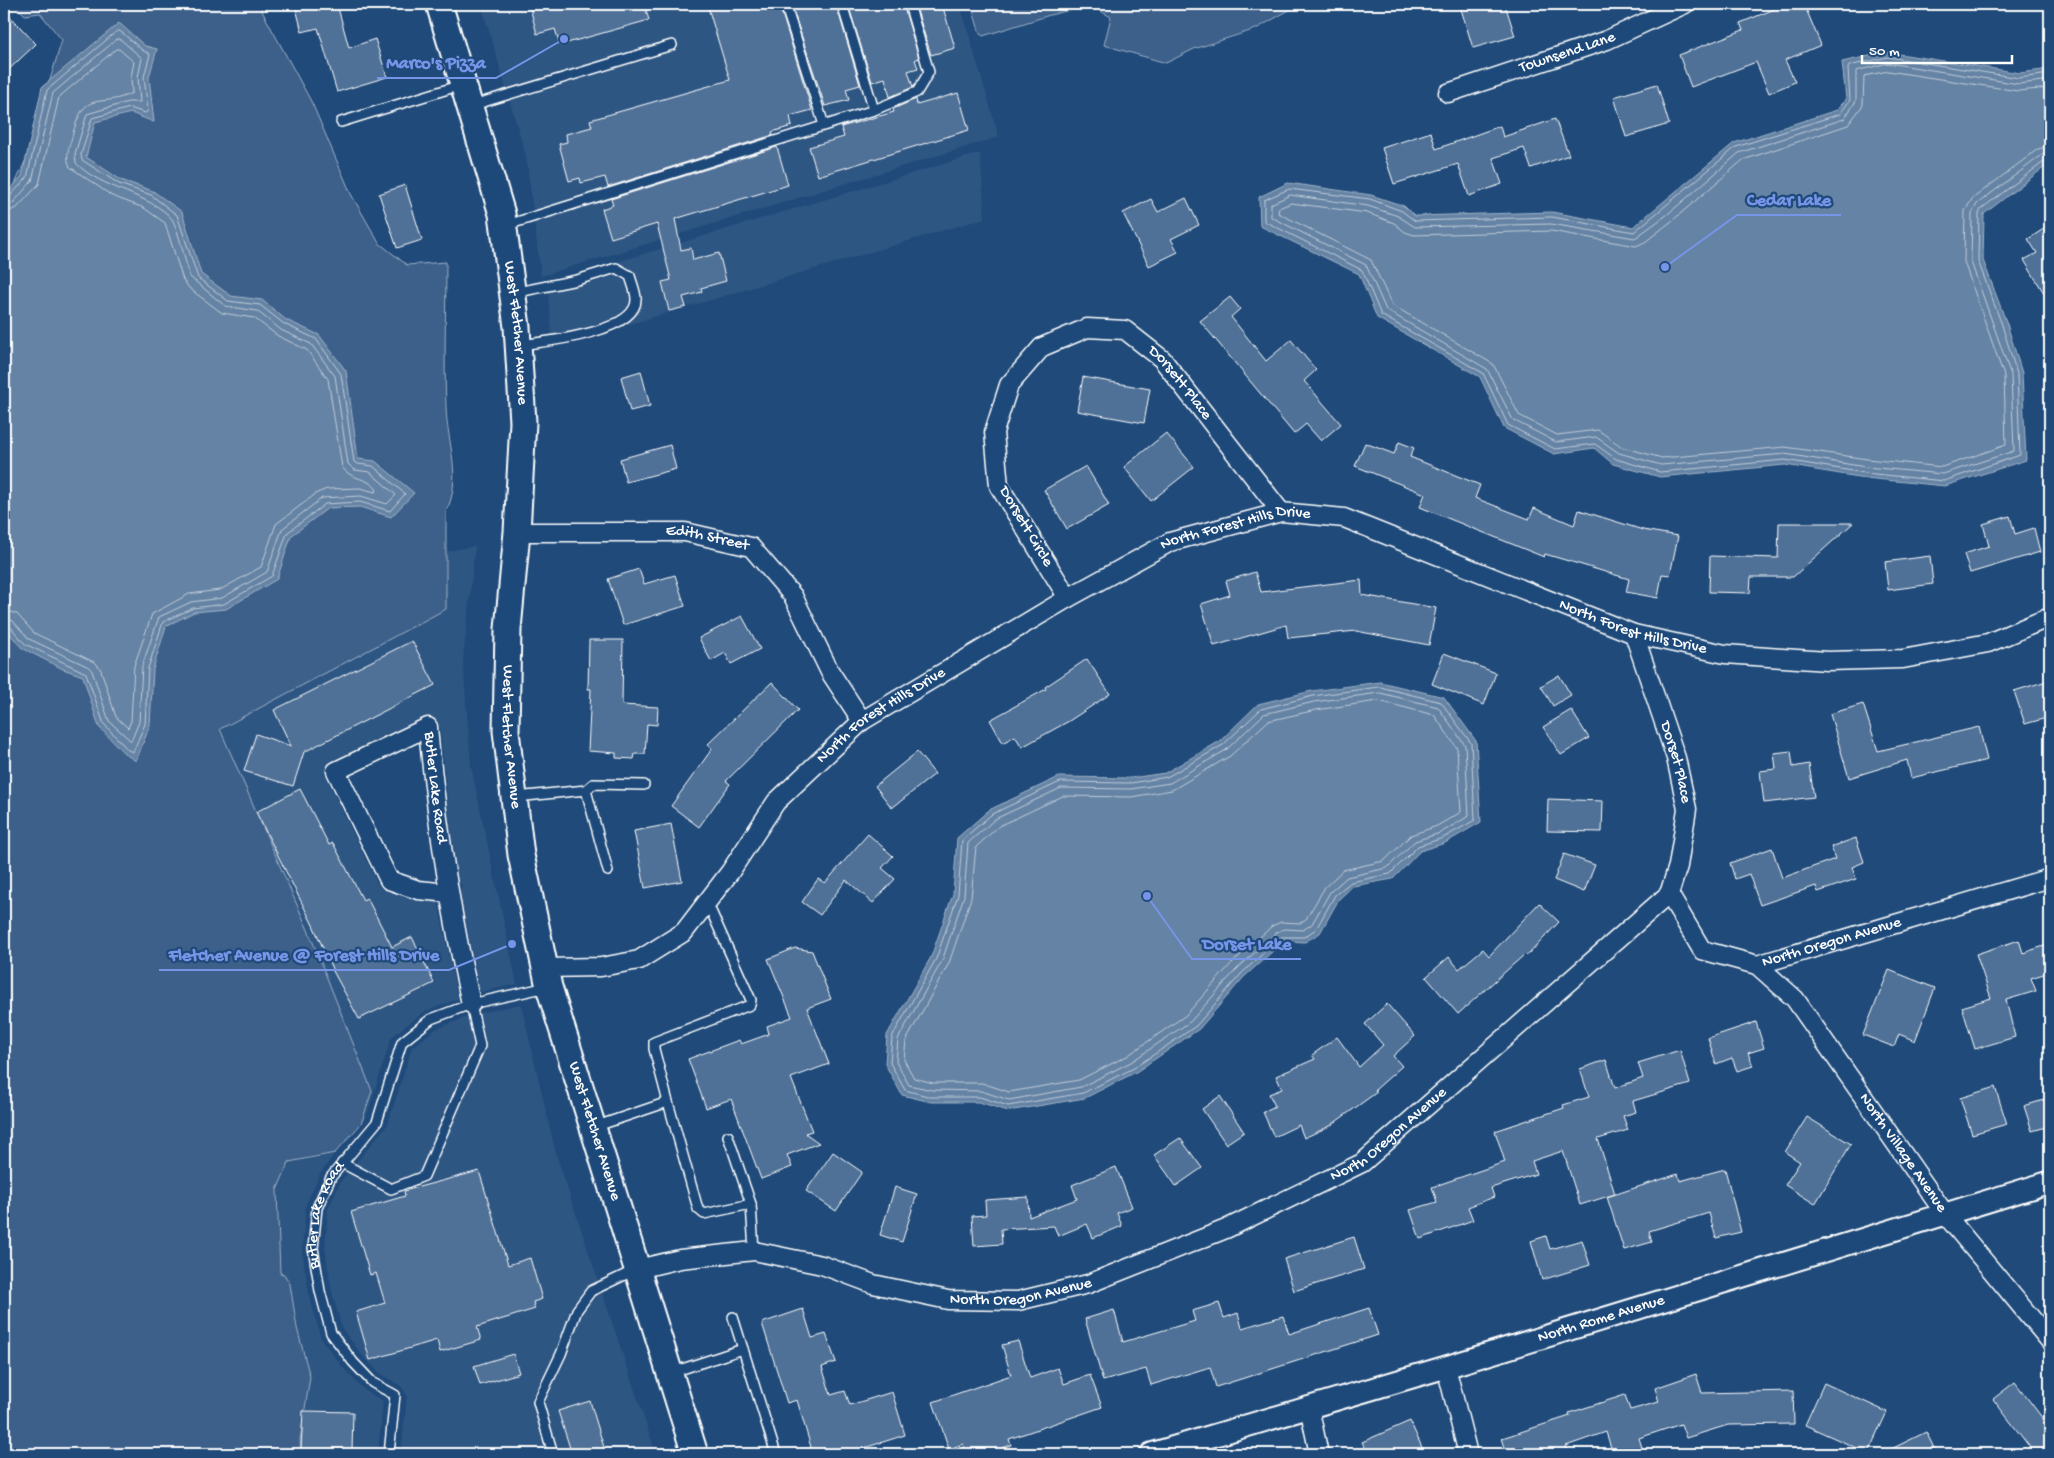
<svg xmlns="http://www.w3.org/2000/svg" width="2054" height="1458" viewBox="0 0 2054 1458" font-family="'Gochi Hand',sans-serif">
<rect width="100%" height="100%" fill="#1f4a7a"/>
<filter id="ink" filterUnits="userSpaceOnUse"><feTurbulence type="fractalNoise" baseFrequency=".02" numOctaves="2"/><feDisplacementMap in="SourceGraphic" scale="10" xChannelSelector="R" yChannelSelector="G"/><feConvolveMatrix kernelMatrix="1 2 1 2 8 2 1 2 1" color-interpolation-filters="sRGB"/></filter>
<g filter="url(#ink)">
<g fill="#2e5683">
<path d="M481,4H960L999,137L541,276L526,156Z"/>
<path d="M980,153L985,218L553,347L547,283Z"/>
<path d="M475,546L463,660L471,766L517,984L480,992L468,935L460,892L462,884H459L451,836L440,726L424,718L331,761L325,775L378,885L384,890L413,900L438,903L458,999L424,1012L395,1034L391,1039L366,1118L361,1124L372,1091L272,872L207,757L226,708L422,556Z"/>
<path d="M521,1004L556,1154L656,1454H401L407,1395L401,1386L381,1374L362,1355L342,1329L331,1288L325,1247L328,1209L341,1181L388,1124L412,1047L436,1029L474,1014Z"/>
<path d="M335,1153L320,1174L306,1204L302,1251L309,1294L321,1339L343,1368L364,1390L383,1401L378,1454H301L297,1328L290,1284L249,1274L112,1170L307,1160Z"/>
</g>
<g fill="#3c618b" stroke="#9eb0c5">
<path d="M14,4H260L263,13L312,103L351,194L379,243L407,265L446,262C446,310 444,359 446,407C447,443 463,478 446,512V609L220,729L308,930L372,1091L361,1124L335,1153L289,1162L277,1190L280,1273L284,1274L290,1284L297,1328L310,1377L300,1440L301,1454H4V209L26,159L62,40L40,13L25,15Z"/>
<path d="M971,4H1307L1291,9L1256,29L1194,49L1166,63L1104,45L1111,17L1090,5L1050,15L983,36L980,34Z"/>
</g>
<g fill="#6583a4" stroke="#a3b5c8">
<path d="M119,23L145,46L157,49L149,77L154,122L131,113L95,122L86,157L121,180L153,191L182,212L201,274L231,296L262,300L286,320L319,335L346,371L358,459L375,461L414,493L391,517L360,507L328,508L291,536L277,579L226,609L194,612L166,626L153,669L150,725L136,761L125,754L99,727L83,676L63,669L22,648L4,627V196L22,176L42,87Z"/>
<path d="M1887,52L2020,73L2050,69V163L1984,214L1983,260L2007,324L2022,373L2026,460L1945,486L1865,478L1785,465L1660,477L1613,464L1594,448L1554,454L1504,428L1480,377L1377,318L1359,274L1260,226L1259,197L1288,183L1371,195L1404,206L1415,216L1552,212L1633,227L1734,143L1837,110L1846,99L1842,62Z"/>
<path d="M1380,682L1444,697L1476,741L1481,822L1445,843L1420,851L1393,879L1353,886L1339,899L1320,933L1305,942L1284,941L1244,977L1199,1029L1136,1072L1085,1098L1008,1111L979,1102H931L902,1095L885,1064L887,1035L931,957L953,894L957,838L989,810L1059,777L1131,778L1165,773L1220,741L1258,704L1312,691Z"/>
</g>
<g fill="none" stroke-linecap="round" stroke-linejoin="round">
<g stroke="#c1cddb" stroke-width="1">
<path d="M2050,74L2019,78L1888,57L1849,66L1848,68L1850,100L1840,114L1736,147L1634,232L1552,217L1415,221L1402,211L1370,199L1289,189L1264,200V221L1362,270L1381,315L1483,373L1508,425L1555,449L1595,444L1616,459L1660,472L1785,460L1865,473L1944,481L2020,455L2017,374L2002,325L1978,261L1979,214L1981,209L2045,161L2050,160"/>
<path d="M2050,80L2019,84L1888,63L1856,71V101L1844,119L1739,153L1668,214L1635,238L1551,224L1415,227L1398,216L1368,206L1290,195L1271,204V217L1366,265L1386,310L1487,369L1513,420L1556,442L1596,437L1619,453L1661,465L1785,454L1866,467L1943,474L2014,451L2011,375L1971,262L1972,213L1977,204L2042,155L2050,153"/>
<path d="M2050,88L2018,91L1888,71L1864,76L1863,105L1848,125L1743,160L1673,220L1645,242L1636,246L1551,231L1414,235L1405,232L1394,223L1367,213L1291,203L1279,208L1278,213L1371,260L1392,305L1493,364L1519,415L1557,435L1598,430L1622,447L1662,458L1785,447L1867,459L1942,467L2006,445L2004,376L1964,262L1965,211L1972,199L2038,149L2050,146"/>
<path d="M4,199L9,197L27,178L47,90L117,31H120L142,50L150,54L144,77L148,111L145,113L130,108L92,118L81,155L82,160L119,184L151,195L177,215L198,278L228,301L260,305L284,324L316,339L341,374L354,462L358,464L373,466L405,494L390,511L360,502L325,504L287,533L272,576L224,604L193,608L163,622L148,668L145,724L133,752L128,750L104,724L86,673L25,644L9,625L4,624"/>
<path d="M4,205L13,203L32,181L53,93L117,39H120L142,58L138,77L140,102H128L87,114L75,154L76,163C100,189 153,195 172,219C178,228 186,265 190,277L225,306L257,311L281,330L311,344L335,376L348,464L355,470L370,472L396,495L387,504L361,496L322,498L282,529L267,572L222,598L191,602L159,617L142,666L139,722L131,741L109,721L91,668L29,639L13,621L4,618"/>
<path d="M4,213L17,208L39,184L59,97L116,49H119L134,62L131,77L132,93C97,110 85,86 72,137C69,147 65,157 70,167L112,196L144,208L165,223L183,280L190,289L222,313L254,318L278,336L307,350L328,379L342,467C351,481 368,476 377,490L375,492L360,488L327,489L317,493L276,524L261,567L220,590L189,594L152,614L134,666L131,721L128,728L116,717L101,670L96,663L34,633L17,614L4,610"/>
<path d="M1380,687L1441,702L1471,743L1475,820L1443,838L1418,846L1390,874L1351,882L1335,895L1316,929L1304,937H1281L1241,974L1196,1026L1134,1068L1083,1093L1008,1106L980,1097H931L905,1090L890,1063L892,1037L936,959L958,895L962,840L992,814L1060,782L1131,783L1167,777L1223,745L1261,709L1313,696Z"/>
<path d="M1380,693L1438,707L1465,745L1469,816L1440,833L1415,841L1387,868L1347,877L1330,892L1312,924L1303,930L1284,929L1277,932L1236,970L1191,1021L1131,1062L1081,1087L1009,1100L981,1091L932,1090L909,1085L896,1062L898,1039L942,961L964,896L968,843L995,819L1061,788L1131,789L1170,783L1226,750L1264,714L1314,702Z"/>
<path d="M1379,701L1434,715L1457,748L1461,812L1437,826L1411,835L1384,861L1343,870L1325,887L1306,919L1300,923L1281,922L1272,926L1231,964L1186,1015L1127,1056L1079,1080L1009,1092L982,1083H933L914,1078L904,1060L906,1041L949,963L971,898L976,847L999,826L1063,796L1131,797L1172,790L1230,756L1268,721L1316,710Z"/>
</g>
</g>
<g fill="#507197" stroke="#fff">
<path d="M295,4H337L349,48L375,39L387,77L337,92L318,28L302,32Z"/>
<path d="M529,4H644L649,20L560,45L555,29L537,34Z"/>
<path d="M707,4H779L812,110L790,116L792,126L772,132L773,135L608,187L605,177L581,183L580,178L569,181L559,144L567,142L566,134L592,127L590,120L730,80Z"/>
<path d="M791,4H836L860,85L846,89L849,100L825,106Z"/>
<path d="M848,4H903L919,58L915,60L918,68L908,71L913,87L890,97L885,78L872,82Z"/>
<path d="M915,4H942L955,48L931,55Z"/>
<path d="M1469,4H1505L1515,36L1473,48L1460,6Z"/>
<path d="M1776,4H1804L1821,45L1785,60L1795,82L1769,93L1756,62L1691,87L1679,55L1743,30L1740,23L1777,8Z"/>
<path d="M4,10L36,44L4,74Z"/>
<path d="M1657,84L1669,124L1626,137L1614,97Z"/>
<path d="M958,93L969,130L818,176L809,147L844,137L841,127L894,112L893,109L916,99L917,105Z"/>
<path d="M1555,119L1569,155L1531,168L1524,148L1493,158L1502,184L1469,196L1458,164L1394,184L1382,148L1431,132L1436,149L1500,126L1503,137Z"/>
<path d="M777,147L788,185L675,219L681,250L691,248L693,260L719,253L726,281L701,288L702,292L683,297L686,307L669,311L662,282L671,280L657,224L611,238L602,209L613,205L611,199Z"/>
<path d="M405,185L422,240L397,248L379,194Z"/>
<path d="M1186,198L1199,225L1171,239L1178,252L1149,266L1123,213L1151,199L1158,212Z"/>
<path d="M2050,225V303L2024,260L2037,253L2028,239Z"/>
<path d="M1230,297L1240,309L1231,317L1266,361L1291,340L1316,370L1304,381L1341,424L1321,441L1306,424L1294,434L1200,321Z"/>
<path d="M641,371L650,406L630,411L621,377Z"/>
<path d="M1083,377L1150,389L1144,423L1077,411Z"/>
<path d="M1166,433L1194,467L1151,501L1124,467Z"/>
<path d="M1399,442L1414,448L1410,457L1480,485L1475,498L1529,519L1534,508L1574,525L1579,510L1643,530L1678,536L1670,575L1662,574L1658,598L1626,592L1629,579L1545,554L1544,557L1420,507L1425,494L1355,466L1365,443L1394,454Z"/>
<path d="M670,445L676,469L626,482L620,459Z"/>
<path d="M1086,466L1109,505L1067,529L1044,490Z"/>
<path d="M2010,516L2015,534L2034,528L2040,552L1970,573L1964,554L1989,546L1983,524Z"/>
<path d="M1779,523H1853L1793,577H1751L1750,593L1709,592L1710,556L1778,558Z"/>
<path d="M1930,556L1933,584L1888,590L1885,562Z"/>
<path d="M639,569L644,584L675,575L685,606L623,625L608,579Z"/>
<path d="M1255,572L1261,592L1361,580L1362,595L1436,608L1429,645L1356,631L1288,638L1286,625L1214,646L1201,604L1230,595L1226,581Z"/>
<path d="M742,616L760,649L731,664L725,653L711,661L699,638Z"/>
<path d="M589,640H623L622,705L658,707L657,725L647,724L645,754H635L634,759L616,758V753L588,751L591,689H588Z"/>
<path d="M412,641L435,685L304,752L293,786L244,771L256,734L291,746L274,710Z"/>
<path d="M1444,653L1496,673L1484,705L1432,684Z"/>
<path d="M1087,659L1110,694L1069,721L1022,747L1015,736L1003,743L990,720L1046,689L1045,687Z"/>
<path d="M1559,675L1571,695L1553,706L1541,686Z"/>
<path d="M2050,680V717L2025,724L2014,691Z"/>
<path d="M772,682L798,710L726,781L730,784L699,827L671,806L712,749L708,744Z"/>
<path d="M1863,704L1878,751L1979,727L1987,760L1911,778L1907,760L1849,778L1830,714Z"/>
<path d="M1571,710L1589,738L1561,755L1543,727Z"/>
<path d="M1791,751L1793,767L1809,764L1814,797L1764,803L1760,771L1776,769L1774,753Z"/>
<path d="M917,752L935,774L892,808L875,786Z"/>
<path d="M300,789L329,845L333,843L363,900L367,898L392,947L412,937L434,983L359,1019L333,971L313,925L256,812Z"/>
<path d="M1548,799L1603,801L1602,832L1547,831Z"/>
<path d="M671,824L682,881L645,888L634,831Z"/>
<path d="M868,834L893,856L882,868L895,879L873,903L846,880L820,915L802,902L818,879L825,883Z"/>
<path d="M1856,838L1864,862L1852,867L1856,879L1818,892L1816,886L1760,905L1749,874L1735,879L1730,863L1772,848L1782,878L1835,859L1831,847Z"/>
<path d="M1564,854L1595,865L1584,892L1554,880Z"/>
<path d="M1539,903L1559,922L1527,956L1525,954L1458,1014L1426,977L1449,957L1459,969L1483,949L1489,956Z"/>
<path d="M2019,940L2023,953L2050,944V972L2031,978L2036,991L2006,1000L2015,1037L1975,1049L1962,1007L1991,998L1976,954Z"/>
<path d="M795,948L812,951L831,999L807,1008L829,1064L791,1078L812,1131L805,1133L819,1143L787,1155L792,1167L761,1179L731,1099L706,1108L688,1059L739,1040L741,1044L769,1034L767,1026L792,1017L768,959Z"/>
<path d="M1889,970L1935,988L1915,1041L1899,1034L1894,1047L1863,1035Z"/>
<path d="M1387,1004L1415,1036L1393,1056L1402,1066L1375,1090L1377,1092L1330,1126L1304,1138L1299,1125L1274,1137L1263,1112L1275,1106L1269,1094L1282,1089L1276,1076L1315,1059L1312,1055L1337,1037L1359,1067L1383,1045L1365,1024Z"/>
<path d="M1756,1022L1764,1048L1748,1053L1753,1066L1737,1071L1732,1058L1716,1064L1708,1038Z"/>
<path d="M1680,1050L1690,1084L1633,1101L1636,1112L1623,1116L1628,1130L1598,1139L1615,1194L1580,1205L1563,1151L1532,1161L1536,1174L1491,1188L1494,1197L1468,1207L1473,1220L1420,1239L1410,1210L1437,1202L1432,1187L1505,1162L1495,1131L1564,1108L1563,1105L1589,1097L1580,1069L1606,1060L1615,1088L1643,1078L1638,1063Z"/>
<path d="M1995,1087L2007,1124L1972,1134L1960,1098Z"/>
<path d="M1220,1096L1244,1132L1226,1144L1202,1109Z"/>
<path d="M2050,1098V1126L2032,1131L2024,1106Z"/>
<path d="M1807,1117L1851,1144L1815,1204L1785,1185L1800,1162L1785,1152Z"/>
<path d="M1180,1138L1202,1168L1176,1186L1154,1155Z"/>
<path d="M833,1152L862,1172L836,1211L806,1191Z"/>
<path d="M1116,1167L1132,1207L1117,1213L1122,1226L1093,1238L1087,1224L1058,1236L1054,1226L1001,1229L1002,1244L974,1246L972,1216L986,1215L985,1200L1028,1197L1029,1217L1077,1199L1072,1185Z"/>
<path d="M1725,1169L1741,1232L1716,1238L1709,1213L1649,1231L1652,1242L1624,1250L1607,1197L1678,1174L1680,1181Z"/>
<path d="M479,1171L508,1265L530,1258L542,1299L533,1302L535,1309L477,1327L481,1340L440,1352L437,1340L370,1360L356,1312L385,1303L376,1273L370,1275L351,1212L405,1196L404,1191Z"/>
<path d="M895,1187L917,1194L902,1242L880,1235Z"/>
<path d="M1546,1236L1550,1249L1582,1240L1590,1265L1542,1280L1531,1241Z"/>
<path d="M1354,1237L1364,1269L1294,1291L1284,1259Z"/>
<path d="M1219,1303L1224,1318L1238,1313L1242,1328L1283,1316L1289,1334L1369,1308L1378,1335L1216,1387L1210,1367L1151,1385L1146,1369L1103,1381L1085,1319L1114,1310L1123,1342L1195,1321L1192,1311Z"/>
<path d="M803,1309L812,1338L826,1334L836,1362L822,1367L831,1395L845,1391L850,1405L892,1392L905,1435L845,1454H813L797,1400L787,1403L762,1323Z"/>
<path d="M1018,1341L1030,1378L1058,1368L1064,1384L1090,1375L1102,1407L1009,1439L1011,1445L985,1454H967L963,1444L949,1449L933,1402L1011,1375L1002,1345Z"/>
<path d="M513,1354L519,1373L480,1385L474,1366Z"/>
<path d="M1696,1374L1702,1393L1793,1391L1794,1424L1728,1425L1686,1438L1681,1424L1639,1438L1644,1454H1613L1606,1432L1566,1446L1569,1454H1507L1502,1438L1570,1416L1569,1413L1625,1395L1630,1410L1659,1402L1655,1388Z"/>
<path d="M2015,1382L2050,1428V1454H2035L1993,1399Z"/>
<path d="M1824,1383L1887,1412L1868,1453L1805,1425Z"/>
<path d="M590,1401L606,1454H572L558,1411Z"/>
<path d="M303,1411L353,1412L352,1451L301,1450Z"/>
<path d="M1410,1421L1425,1454H1368L1362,1442Z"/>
<path d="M1926,1432L1937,1454H1881Z"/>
</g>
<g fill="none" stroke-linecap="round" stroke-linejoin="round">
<defs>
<g id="service">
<path d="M785,4L824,125"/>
<path d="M842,4L874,110"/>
<path d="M470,106L672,45"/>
<path d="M341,122L461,85"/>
<path d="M504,226L874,110L917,92L929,72L909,4"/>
<path d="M513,293L577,280L616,268L630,276C632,283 636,292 636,299C637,333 543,342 519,345"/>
<path d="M586,790L593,784L644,785"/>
<path d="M516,797L586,790L608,871"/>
<path d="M668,1102L698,1209L704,1214L751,1204"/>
<path d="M594,1127L668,1102L654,1049V1042L750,1005L751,1000L707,902"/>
<path d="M728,1136L751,1204L754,1251"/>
<path d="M342,1163L391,1189L424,1176L480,1046L471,1004"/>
<path d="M733,1317L743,1349"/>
<path d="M670,1373L743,1349L776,1454"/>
<path id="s1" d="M389,1454L395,1395L373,1383L353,1362L331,1333L320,1291L313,1248L317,1208L331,1177L377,1122L402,1042L431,1019L471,1004L547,987"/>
<path d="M553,1454L538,1402L561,1354L577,1310L591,1291L635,1270"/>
</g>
<g id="minor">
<path id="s2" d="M1448,93L1607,40L1685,4"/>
<path id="s3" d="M517,532H685L751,547L793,596L830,672L862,721"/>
<path id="s4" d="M1068,598L999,486L994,432L1009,385L1042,347L1087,328L1125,330L1162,359L1281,512"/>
<path id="s5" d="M1634,634L1676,758L1687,809L1678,866L1669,894"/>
<path id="s6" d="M449,893L418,890L389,880L336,771L428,727C436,821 451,913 471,1004"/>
<path id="s7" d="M1669,894L1702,950L1757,965L2050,878"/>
<path id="s8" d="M1757,965L1795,999L1945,1214L2050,1341"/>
<path id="s9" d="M545,968L601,967L639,960L684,932L730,872L776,802L862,721L1068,598L1170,542L1281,512L1344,518L1634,634L1725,654L1827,661L1903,659L1988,643L2050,617"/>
<path id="s10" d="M638,1269L680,1259L754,1251L822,1265L873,1284L948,1300L1018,1301L1088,1284L1226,1229L1362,1163L1669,894"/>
<path d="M1446,1367L1468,1454"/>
<path d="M1309,1407L1319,1454"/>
</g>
<g id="tertiary">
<path id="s11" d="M1151,1454L1446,1367L2050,1182"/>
</g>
<g id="secondary">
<path id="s12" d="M439,4L502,214L517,327L523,422L517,532L508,629L506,731L521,855L549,987L695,1454"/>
</g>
</defs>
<use href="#service" stroke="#fff" stroke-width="12"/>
<use href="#minor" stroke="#fff" stroke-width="21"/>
<use href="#tertiary" stroke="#fff" stroke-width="25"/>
<use href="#secondary" stroke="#fff" stroke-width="29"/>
<use href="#service" stroke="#1f4a7a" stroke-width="9"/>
<use href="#minor" stroke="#1f4a7a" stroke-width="18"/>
<use href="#tertiary" stroke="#1f4a7a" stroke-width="21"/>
<use href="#secondary" stroke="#1f4a7a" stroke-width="25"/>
</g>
</g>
<g text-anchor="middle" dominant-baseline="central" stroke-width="4.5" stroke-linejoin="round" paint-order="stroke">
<g font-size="16" fill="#fff" stroke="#1f4a7a">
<text stroke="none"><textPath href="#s2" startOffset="126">Townsend Lane</textPath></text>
<text stroke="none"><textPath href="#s12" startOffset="339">West Fletcher Avenue</textPath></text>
<text stroke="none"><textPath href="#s4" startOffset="449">Dorsett Place</textPath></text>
<text transform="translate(1025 527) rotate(59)">Dorsett Circle</text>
<text stroke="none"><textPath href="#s9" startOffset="849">North Forest Hills Drive</textPath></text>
<text stroke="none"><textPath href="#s3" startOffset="191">Edith Street</textPath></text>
<text stroke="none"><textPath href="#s9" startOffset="1269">North Forest Hills Drive</textPath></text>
<text stroke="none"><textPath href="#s9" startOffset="444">North Forest Hills Drive</textPath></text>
<text stroke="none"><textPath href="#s12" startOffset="744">West Fletcher Avenue</textPath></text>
<text stroke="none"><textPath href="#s5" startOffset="135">Dorset Place</textPath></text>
<text stroke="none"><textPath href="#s6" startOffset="346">Butler Lake Road</textPath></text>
<text stroke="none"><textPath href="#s7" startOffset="200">North Oregon Avenue</textPath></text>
<text stroke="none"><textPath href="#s12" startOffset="1149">West Fletcher Avenue</textPath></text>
<text stroke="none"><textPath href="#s10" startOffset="798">North Oregon Avenue</textPath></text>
<text stroke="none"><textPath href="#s8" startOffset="239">North Village Avenue</textPath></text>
<text stroke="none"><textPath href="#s1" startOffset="272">Butler Lake Road</textPath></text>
<text stroke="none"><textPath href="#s10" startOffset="392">North Oregon Avenue</textPath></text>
<text stroke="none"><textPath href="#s11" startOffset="470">North Rome Avenue</textPath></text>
</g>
</g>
<path fill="none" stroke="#7795e8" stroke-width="2" d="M564 39L496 78H377M1665 267L1737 215H1841M1147 896L1192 959H1301M512 944L449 970H159"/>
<g fill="#7795e8" stroke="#1f4a7a" stroke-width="2">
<circle cx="564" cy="39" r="5"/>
<circle cx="1665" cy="267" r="5"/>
<circle cx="1147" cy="896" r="5"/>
<circle cx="512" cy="944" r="5"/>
</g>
<g font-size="18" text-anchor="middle" font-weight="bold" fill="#7795e8" stroke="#1f4a7a" stroke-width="4.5" stroke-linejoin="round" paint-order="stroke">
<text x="436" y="68">Marco's Pizza</text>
<text x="1789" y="205">Cedar Lake</text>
<text x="1247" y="949">Dorset Lake</text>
<text x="304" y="960">Fletcher Avenue @ Forest Hills Drive</text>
</g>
<rect width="2054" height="1458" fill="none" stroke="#1f4a7a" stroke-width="20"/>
<rect x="10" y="10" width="2034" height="1438" fill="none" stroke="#fff" stroke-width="2" filter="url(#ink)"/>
<path d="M1862 55v8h150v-8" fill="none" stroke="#ffffff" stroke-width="2.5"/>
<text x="1869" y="55" font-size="15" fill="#ffffff" stroke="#1f4a7a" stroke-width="4" paint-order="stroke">50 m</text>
</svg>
